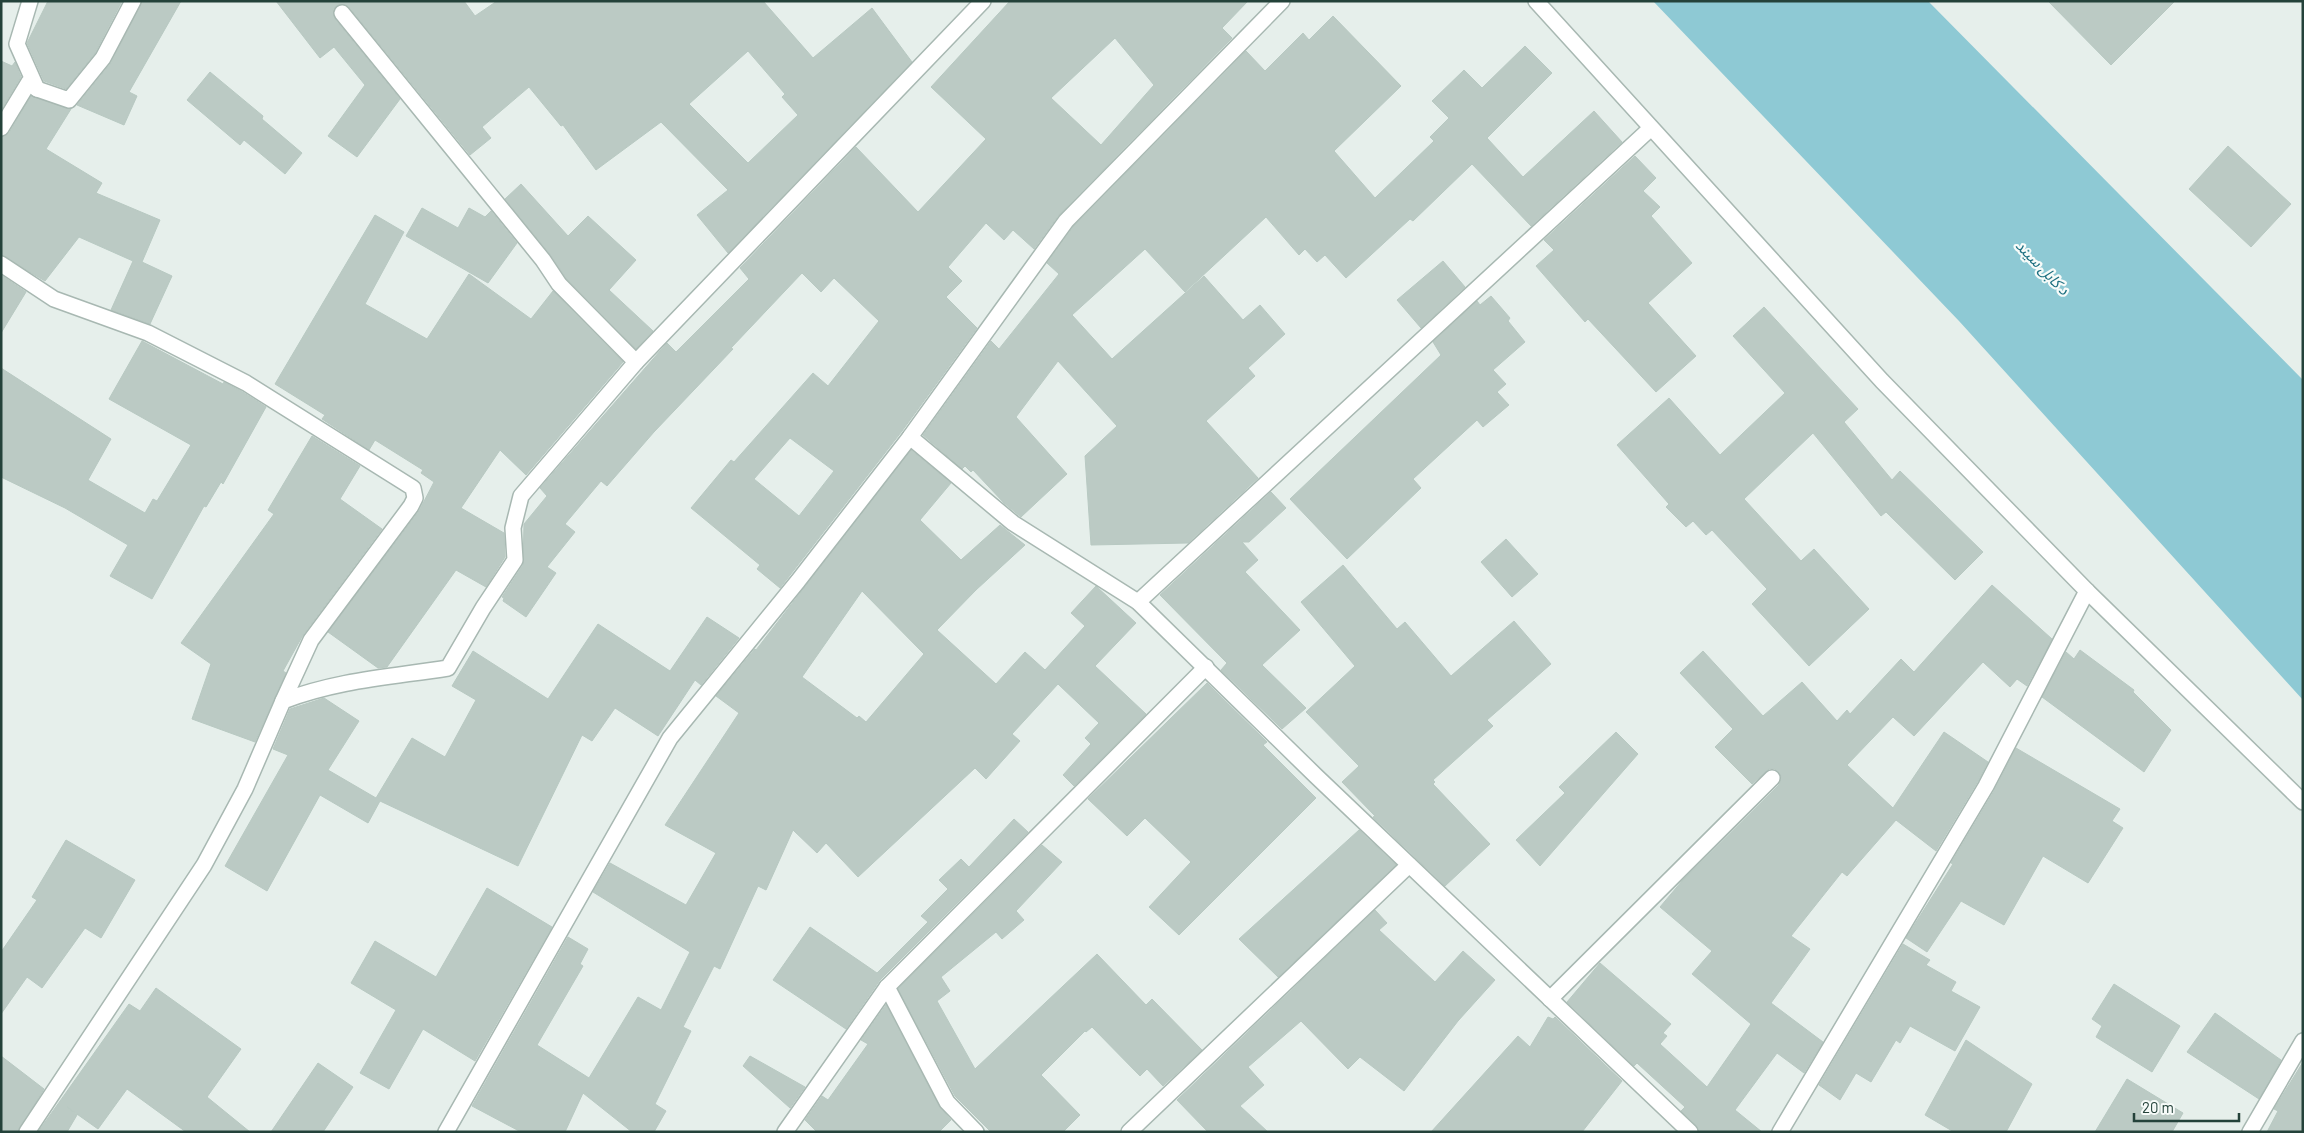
<svg xmlns="http://www.w3.org/2000/svg" width="2304" height="1133" viewBox="0 0 2304 1133" font-family="Barlow,'Noto Sans Arabic',sans-serif">
<rect width="100%" height="100%" fill="#e6efeb"/>
<path fill="#8ec9d4" d="M1653,1H1928L2303,380V700L1959,321Z"/>
<g fill="#bbcac4" stroke="#b8c9c2" fill-rule="evenodd">
<path d="M48,1H122L95,53L66,89L44,81L27,43Z"/>
<path d="M142,1H181L129,92L137,96L124,125L77,105L111,63Z"/>
<path d="M276,1H464L475,16L497,1H763L813,58L872,8L912,62L728,253L697,215L728,190L661,122L596,170L563,125L561,126L529,87L482,127L491,138L470,155L349,7L341,4L333,9L335,19L400,99L357,157L328,136L365,85L334,47L320,58ZM748,51L785,94L782,97L798,115L748,163L689,104Z"/>
<path d="M1010,1H1248L1222,28L1232,38L1059,215L1034,249L1013,230L1004,240L986,223L948,267L962,281L946,297L977,328L902,431L780,588L757,569L760,565L691,508L731,460L734,462L813,373L828,386L879,321L834,278L821,292L802,273L731,348L733,349L654,432L607,486L601,481L565,524L575,532L547,567L556,573L526,617L503,601L504,598L502,597L523,565L524,524L547,496L540,488L667,343L676,352L749,279L740,268L856,147L918,212L986,139L931,87ZM1115,38L1154,85L1101,145L1051,98ZM790,438L834,471L799,516L754,479Z"/>
<path d="M2048,1H2175L2111,65Z"/>
<path d="M1333,16L1401,86L1334,151L1375,198L1434,141L1430,137L1449,118L1432,101L1464,70L1482,88L1525,46L1552,73L1487,138L1523,177L1594,111L1622,142L1531,226L1472,164L1413,221L1410,219L1346,278L1325,255L1317,262L1305,249L1299,255L1266,217L1185,292L1145,249L1072,315L1112,359L1204,276L1243,320L1260,305L1285,334L1248,368L1255,376L1206,421L1258,478L1188,543L1091,545L1085,456L1117,426L1058,361L1016,417L1067,474L1021,517L1004,503L973,470L971,472L965,466L962,469L923,435L991,341L999,349L1059,274L1047,263L1073,227L1246,51L1265,71L1303,33L1309,40Z"/>
<path d="M1,61L12,66L15,62L21,77L1,110Z"/>
<path d="M210,72L263,116L262,119L302,153L285,174L244,140L240,145L187,100Z"/>
<path d="M31,96L71,109L46,149L102,183L96,193L160,220L142,262L172,276L150,324L111,310L133,261L79,237L45,281L1,255V137L9,133Z"/>
<path d="M2228,146L2291,204L2251,247L2189,189Z"/>
<path d="M1635,156L1656,178L1643,191L1660,207L1651,216L1692,263L1648,303L1696,356L1656,392L1588,319L1585,322L1536,266L1554,250L1544,240Z"/>
<path d="M521,184L568,236L588,216L636,260L609,290L653,331L636,349L566,278L550,254L505,199Z"/>
<path d="M422,208L458,228L469,208L485,217L491,211L517,243L488,283L406,236Z"/>
<path d="M375,215L404,232L365,304L427,339L469,274L531,319L553,291L623,362L526,475L500,450L461,508L504,533L505,557L486,587L456,570L387,667L378,668L328,632L419,511L434,482L421,473L423,470L375,440L369,450L322,419L325,415L275,384Z"/>
<path d="M1443,261L1465,287L1421,328L1397,300Z"/>
<path d="M1,275L26,292L1,333Z"/>
<path d="M1491,296L1510,318L1508,321L1525,342L1493,370L1506,384L1497,392L1509,405L1483,427L1477,420L1413,479L1421,488L1347,559L1290,499L1441,355L1433,342L1477,301L1480,305Z"/>
<path d="M1764,307L1858,409L1844,422L1892,480L1900,471L1983,552L1955,580L1886,512L1881,516L1813,433L1744,499L1801,561L1814,549L1869,609L1809,666L1752,604L1767,589L1712,530L1706,535L1693,521L1686,527L1666,507L1669,504L1617,445L1669,398L1720,455L1785,393L1733,336Z"/>
<path d="M142,341L223,384L224,382L241,391L266,407L223,484L221,482L206,507L204,506L152,599L110,576L128,545L65,508L1,477V368L111,439L88,480L145,513L153,499L157,501L191,445L109,399Z"/>
<path d="M312,436L360,466L340,499L382,529L303,635L283,671L286,673L255,742L192,719L211,664L181,643L274,514L268,510Z"/>
<path d="M911,450L951,483L920,520L961,560L1000,525L1025,545L976,590L937,630L996,684L1025,652L1045,670L1085,626L1071,613L1096,586L1136,623L1095,666L1146,714L1074,786L1063,775L1091,744L1085,738L1099,723L1058,684L1012,734L1020,741L986,779L975,768L858,877L826,843L817,853L793,830L766,890L758,886L720,969L714,966L683,1027L691,1031L655,1104L666,1111L654,1132H632L583,1093L565,1132H521L472,1106L568,937L588,949L580,964L583,966L537,1045L589,1078L638,997L661,1010L690,952L593,892L610,863L686,905L716,853L665,825L739,713L716,696L755,649L756,650ZM862,591L924,654L866,722L859,716L857,718L802,677Z"/>
<path d="M1271,492L1286,508L1249,542H1242L1258,560L1245,572L1300,630L1262,665L1306,708L1282,729L1221,670L1227,663L1160,595Z"/>
<path d="M1506,539L1538,574L1512,597L1481,562Z"/>
<path d="M1343,565L1397,629L1405,622L1451,676L1514,621L1551,664L1487,720L1493,726L1433,780L1435,782L1433,784L1490,844L1445,886L1373,817L1375,816L1342,782L1359,766L1306,712L1355,666L1301,602Z"/>
<path d="M1992,585L2052,639L2027,686L2017,679L2010,687L1983,662L1914,736L1893,717L1847,765L1893,808L1944,732L1988,762L1978,781L1936,851L1896,820L1847,876L1842,872L1791,936L1810,949L1771,1003L1823,1042L1804,1073L1777,1053L1735,1110L1762,1132H1699L1696,1125L1681,1111L1685,1107L1637,1063L1634,1066L1567,1002L1600,963L1671,1024L1663,1033L1667,1036L1660,1044L1707,1087L1751,1024L1692,974L1712,951L1660,907L1682,881L1779,785L1781,776L1775,769H1769L1752,784L1715,747L1733,729L1680,673L1703,651L1763,716L1802,682L1837,721L1847,710L1850,714L1901,659L1914,672Z"/>
<path d="M707,617L739,638L701,685L695,680L658,736L615,708L592,741L582,735L518,866L380,801L368,823L320,795L267,891L225,866L288,755L273,749L290,709L324,698L359,721L328,770L376,798L412,738L445,757L476,700L452,686L473,651L548,699L598,624L670,671Z"/>
<path d="M2080,650L2134,690L2133,692L2171,730L2144,772L2042,697L2066,652L2074,659Z"/>
<path d="M1207,683L1267,742L1263,745L1316,798L1179,935L1149,907L1191,862L1145,818L1127,836L1088,799Z"/>
<path d="M1616,732L1638,754L1540,866L1516,840L1565,793L1559,787Z"/>
<path d="M2016,748L2120,809L2112,821L2123,828L2088,883L2043,856L2004,925L1961,901L1927,952L1906,938L1953,864L1951,863L1994,791Z"/>
<path d="M1014,819L1028,832L880,980L846,1029L773,980L810,927L877,973L928,922L921,916L948,889L939,880L961,859L969,867Z"/>
<path d="M1359,830L1396,865L1278,977L1239,939Z"/>
<path d="M66,840L135,880L101,938L85,928L42,988L27,977L1,1014V952L37,900L32,897Z"/>
<path d="M1042,845L1062,862L1016,911L1024,920L1002,939L996,932L941,977L950,991L937,1001L975,1069L1097,954L1146,1005L1152,999L1202,1050L1163,1086L1147,1069L1140,1076L1092,1027L1086,1032L1085,1031L1041,1075L1080,1115L1063,1132H991L955,1096L898,989Z"/>
<path d="M487,888L552,927L475,1061L423,1029L389,1089L360,1073L396,1010L351,983L375,941L436,977Z"/>
<path d="M1375,910L1387,923L1379,930L1435,982L1463,951L1495,980L1458,1021L1404,1091L1360,1057L1348,1069L1301,1021L1248,1067L1264,1085L1240,1106L1268,1132H1208L1177,1100Z"/>
<path d="M1903,944L1930,960L1926,965L1956,982L1951,991L1980,1007L1955,1051L1910,1026L1900,1043L1896,1040L1871,1082L1856,1073L1840,1100L1819,1085Z"/>
<path d="M2114,984L2180,1026L2152,1072L2096,1037L2102,1026L2092,1019Z"/>
<path d="M156,988L241,1049L207,1097L250,1132H186L127,1089L98,1129L67,1107L77,1115L67,1132H38L129,1004L140,1011Z"/>
<path d="M886,1005L939,1106L951,1120L939,1132H817L805,1120L822,1096L828,1100L868,1044L861,1040Z"/>
<path d="M2215,1013L2281,1060L2259,1099L2187,1052Z"/>
<path d="M1548,1017L1553,1019L1555,1017L1622,1081L1582,1132H1431L1518,1036L1530,1047Z"/>
<path d="M1966,1040L2032,1084L2006,1132H1954L1925,1115Z"/>
<path d="M1,1056L44,1089L18,1132H1Z"/>
<path d="M750,1056L805,1087L790,1108L743,1066Z"/>
<path d="M2303,1062V1132H2267L2278,1111L2274,1109Z"/>
<path d="M318,1063L353,1087L323,1132H271Z"/>
<path d="M2127,1079L2183,1113L2172,1132H2095Z"/>
</g>
<g fill="none" stroke-linecap="round" stroke-linejoin="round">
<defs>
<g id="minor">
<path d="M30,1L17,44L37,89"/>
<path d="M1536,1L1882,381L2087,591L2303,802"/>
<path d="M342,13L543,260L559,284L636,362"/>
<path d="M1,128L29,82L37,89L69,100L103,58L133,1"/>
<path d="M1,264L54,299L148,333L246,383L413,488L415,498L411,506L311,640L283,701"/>
<path d="M910,437L1013,523L1138,602L1316,776L1690,1132"/>
<path d="M1138,602L1651,128"/>
<path d="M887,987L947,1102L976,1132"/>
<path d="M1550,999L1772,778"/>
<path d="M27,1132L204,865L245,789L283,701C338,680 391,677 448,668L483,608L515,560L513,528L521,496L636,362L983,1"/>
<path d="M446,1132L670,738L798,581L910,437L1066,221L1282,1"/>
<path d="M785,1132L887,987L1206,667"/>
<path d="M1129,1132L1409,865"/>
<path d="M1780,1132L1986,786L2087,591"/>
<path d="M2250,1132L2303,1041"/>
</g>
</defs>
<use href="#minor" stroke="#a8b8b2" stroke-width="18"/>
<use href="#minor" stroke="#fff" stroke-width="15"/>
</g>
<g text-anchor="middle" dominant-baseline="central" stroke-width="4.5" stroke-linejoin="round" paint-order="stroke">
<g font-size="15" font-style="italic" fill="#1c6f80" stroke="#f7fbf9">
<text transform="translate(2043 267) rotate(46)">د کابل سيند</text>
</g>
</g>
<rect width="2304" height="1133" fill="none" stroke="#24423a" stroke-width="5"/>
<path d="M2134 1113v8h105v-8" fill="none" stroke="#24423a" stroke-width="2.5"/>
<text x="2142" y="1113" font-size="15" fill="#24423a" stroke="#f7fbf9" stroke-width="4" paint-order="stroke">20 m</text>
</svg>
